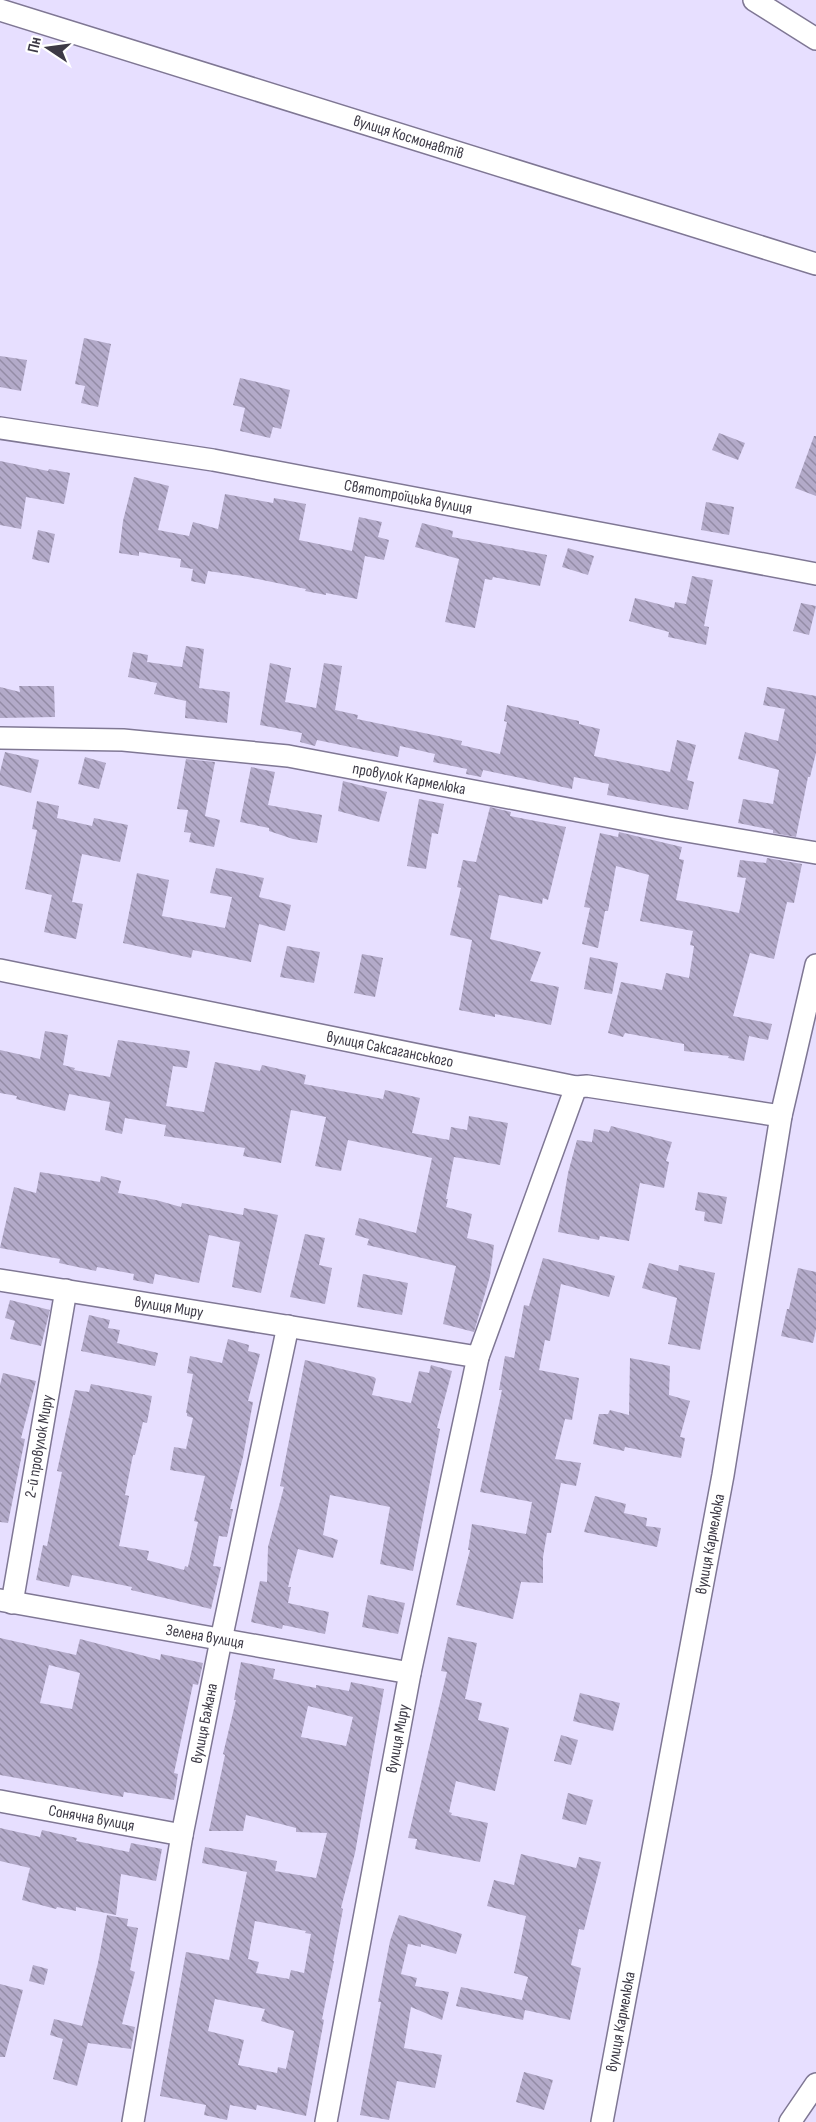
<svg xmlns="http://www.w3.org/2000/svg" width="816" height="2122" viewBox="0 0 816 2122" font-family="'Sofia Sans Condensed',sans-serif">
<defs>
<pattern id="building-back-hatch" width="6" height="6" patternUnits="userSpaceOnUse" patternTransform="scale(1.5)"><rect width="6" height="6" fill="#b3aac9"/><path d="M-1 5l2 2M0 0l6 6M5-1l2 2" fill="none" stroke="#938ba5"/></pattern>
</defs>
<rect width="100%" height="100%" fill="#e7dfff"/>
<g fill="url(#building-back-hatch)" fill-rule="evenodd">
<path d="M84,338L111,344L98,407L81,403L85,386L75,384Z"/>
<path d="M0,356L27,360L21,391L0,387Z"/>
<path d="M240,378L290,390L281,429L273,427L270,438L240,431L245,408L233,405Z"/>
<path d="M719,433L745,443L738,460L712,450Z"/>
<path d="M814,436H816V496L795,488Z"/>
<path d="M0,461L48,471L49,469L70,473L64,504L26,497L21,529L0,525Z"/>
<path d="M134,477L169,486L158,530L189,536L193,522L218,529L225,494L273,503L274,498L306,504L299,540L352,551L359,517L382,522L378,537L389,540L384,560L365,556L357,599L326,593V595L305,591L306,589L243,576L208,571L205,584L191,581L193,569L180,567L181,559L139,552V556L119,553L123,521Z"/>
<path d="M706,502L734,507L729,535L701,530Z"/>
<path d="M422,523L453,531L452,537L547,555L540,586L493,577L492,580L485,579L475,628L445,622L459,559L415,547Z"/>
<path d="M38,530L55,534L49,563L32,559Z"/>
<path d="M568,548L594,556L588,575L562,567Z"/>
<path d="M692,576L713,580L704,626L709,627L706,645L668,637L669,632L629,621L635,598L674,608L675,602L686,604Z"/>
<path d="M801,603L816,606L809,635L793,631Z"/>
<path d="M186,646L204,649L199,688L230,692L227,723L185,718L186,701L154,694L157,683L128,677L133,652L148,655L147,662L182,667Z"/>
<path d="M270,663L291,668L285,702L316,708L324,663L342,666L335,710L358,715L357,719L462,741L461,745L500,754L507,722L504,721L507,705L579,721V724L600,729L594,756L670,772L677,740L696,745L687,780L694,782L688,810L607,795L609,784L574,777L572,789L483,770L481,777L466,774L467,769L433,762L435,754L400,746L398,757L317,740L315,746L300,742L302,733L260,725Z"/>
<path d="M19,686H54L55,717L0,718V687L20,692Z"/>
<path d="M767,687L816,696V753L810,777H808L796,837L773,833V830L738,823L743,799L773,804L779,770L738,759L745,732L778,741L785,709L763,705Z"/>
<path d="M5,752L39,760L31,793L0,785V772Z"/>
<path d="M85,757L106,763L99,789L78,784Z"/>
<path d="M186,759L215,762L205,816L220,820L214,847L189,842L191,833L184,832L188,810L177,809Z"/>
<path d="M251,767L275,772L268,805L322,815L317,843L293,839L269,831V828L240,822Z"/>
<path d="M343,781L387,792L379,822L338,811Z"/>
<path d="M419,799L444,804L438,834L432,833L426,869L407,866Z"/>
<path d="M37,801L59,806L57,818L92,826L94,818L128,825L120,862L82,854L72,902L83,904L76,939L44,932L52,895L25,889L37,830L32,829Z"/>
<path d="M490,807L511,812L510,816L566,827L548,900L543,898L542,904L499,895L490,939L541,952L530,981L559,987L551,1025L495,1014V1017L459,1010L472,940L450,935L461,888L457,887L463,860L476,862Z"/>
<path d="M619,832L682,847L679,859L684,860L676,900L739,913L746,878L737,877L740,860L766,863L767,858L802,864L794,903L787,902L774,959L750,953L733,1016L772,1024L768,1040L749,1036L744,1061L728,1058L729,1056L684,1051V1044L625,1033L623,1037L608,1033L621,982L662,990L666,973L689,978L694,946L690,945L693,931L640,921L649,875L616,866L608,911H605L598,948L582,944L590,908L584,907L600,833L618,837Z"/>
<path d="M216,868L264,878L259,897L291,905L285,931L259,924L251,962L193,950L191,958L123,943L137,873L169,880L162,916L225,928L232,897L210,893Z"/>
<path d="M287,946L320,952L314,983L280,977Z"/>
<path d="M362,954L383,958L375,997L354,993Z"/>
<path d="M590,957L618,963L612,994L584,989Z"/>
<path d="M45,1031L68,1035L63,1065L75,1068L74,1070L110,1077L118,1040L190,1051L187,1068L173,1066L166,1106L204,1112L215,1062L260,1071L262,1065L306,1075L304,1084L383,1099L385,1090L420,1098L412,1133L449,1140L451,1127L467,1130L469,1116L508,1123L500,1165L454,1157L446,1199H448L446,1207L472,1214L467,1238L494,1245L490,1276L474,1332L443,1324L456,1266L367,1245L369,1239L355,1235L359,1218L416,1233L432,1158L348,1140L341,1171L315,1166L326,1117L291,1110L281,1163L243,1156L245,1148L164,1136L166,1125L125,1118L122,1134L105,1130L110,1102L69,1094L65,1111L16,1099L17,1096L0,1093V1050L40,1059Z"/>
<path d="M611,1126L672,1142L666,1161L669,1162L664,1188L640,1183L629,1241L600,1236L599,1240L558,1232L568,1173L577,1140L592,1142L594,1129L609,1132Z"/>
<path d="M40,1172L100,1182L101,1176L121,1181L118,1193L156,1200L181,1207L182,1203L243,1215L244,1208L278,1215L261,1293L232,1287L240,1242L209,1235L199,1283L155,1274L153,1284L133,1280L134,1274L97,1267L96,1271L59,1263L60,1259L0,1248L14,1187L36,1193Z"/>
<path d="M698,1192L727,1197L722,1224L704,1221L705,1212L695,1210Z"/>
<path d="M305,1234L325,1238L319,1265L332,1268L325,1304L290,1297Z"/>
<path d="M543,1258L615,1276L609,1297L561,1284L550,1341L545,1340L539,1370L579,1378L572,1420L565,1419L555,1459L581,1463L576,1486L561,1483L551,1533H547L543,1557V1583L521,1582L513,1619L456,1605L470,1550H468L472,1524L526,1534L532,1502L480,1492L502,1390H499L505,1356L514,1358L524,1305L529,1306Z"/>
<path d="M649,1263L678,1271L679,1265L715,1273L700,1350L668,1344L677,1298L642,1288Z"/>
<path d="M798,1268L816,1272V1329L813,1343L781,1336L787,1309H789Z"/>
<path d="M363,1274L408,1283L402,1315L357,1307Z"/>
<path d="M10,1300L50,1310L41,1346L10,1339L15,1321L5,1318Z"/>
<path d="M89,1315L110,1320L108,1328L120,1330L117,1343L158,1353L155,1366L81,1351Z"/>
<path d="M228,1339L249,1345L248,1351L260,1354L248,1401L253,1402L243,1457L230,1509H233L227,1537L219,1536L213,1566L221,1567L211,1609L131,1590L132,1587L72,1575L69,1587L36,1580L43,1545L47,1546L62,1472L57,1471L75,1390L89,1392L91,1384L152,1396L147,1423L143,1422L135,1455H133L125,1495L129,1496L119,1546L149,1551L147,1560L184,1570L185,1566L188,1567L198,1522L194,1521L205,1476L170,1470L174,1447L186,1449L193,1418L187,1416V1413H186L193,1374L187,1373L190,1356L222,1363Z"/>
<path d="M630,1358L670,1366L669,1395L690,1401L680,1437L685,1438L681,1458L625,1447L624,1451L593,1444L599,1414H608L610,1410L629,1415Z"/>
<path d="M305,1360L374,1377L376,1379L372,1395L411,1403L419,1371L429,1373L431,1365L452,1371L437,1428L440,1429L413,1571L380,1564L390,1507L330,1495L323,1535L338,1540L333,1558L298,1549L288,1587H291L288,1603L329,1612L325,1634L283,1625L282,1629L251,1622L260,1581L267,1582L268,1547L284,1487L280,1486Z"/>
<path d="M3,1373L36,1381L21,1438L25,1439L8,1523L0,1522V1385Z"/>
<path d="M595,1496L626,1504L624,1513L647,1518L646,1526L661,1528L657,1547L584,1532Z"/>
<path d="M368,1595L405,1603L398,1634L362,1627Z"/>
<path d="M448,1637L477,1643L465,1699L482,1703L478,1720L509,1728L495,1791L456,1781L449,1812L452,1813L451,1815L488,1823L480,1862L415,1849L417,1839L408,1838L447,1672L441,1671Z"/>
<path d="M0,1638L76,1655L80,1639L160,1660L161,1654L203,1663L198,1685L193,1684L174,1773L178,1774L174,1800L124,1792L123,1797L0,1775ZM49,1665L80,1673L72,1709L40,1703Z"/>
<path d="M241,1662L275,1669L273,1679L316,1688V1685L349,1691L351,1682L384,1689L355,1853L341,1908L343,1909L333,1961H334L322,2019L324,2020L306,2116L257,2105L256,2110L230,2105L227,2120L204,2115L206,2105L160,2096L186,1952L229,1960L247,1872L202,1863L205,1847L277,1861L275,1871L316,1878L327,1833L296,1832V1828L246,1815L243,1831H209L225,1755L223,1754L236,1700H234ZM308,1706L353,1717L346,1746L301,1737ZM255,1921L306,1931L305,1933L311,1934L304,1973L291,1970L289,1979L256,1973L259,1962L248,1959ZM215,1999L265,2009L261,2021L294,2031L286,2069L278,2067L277,2073L238,2065L244,2040L208,2031Z"/>
<path d="M580,1693L620,1703L613,1731L573,1721Z"/>
<path d="M561,1735L578,1740L571,1765L554,1761Z"/>
<path d="M568,1793L593,1800L586,1825L562,1819Z"/>
<path d="M0,1828L40,1837L42,1830L77,1838L76,1841L129,1852L131,1843L162,1849L156,1881L121,1874L116,1915L76,1907V1911L57,1907L56,1909L22,1900L30,1868L0,1861Z"/>
<path d="M521,1854L576,1868L579,1857L601,1862L584,1930L579,1929L571,1965L581,1968L570,2020L525,2010L523,2020L456,2006L461,1987L522,2000L528,1977L514,1973L526,1916L487,1906L494,1880L514,1885Z"/>
<path d="M107,1915L128,1919L127,1926L138,1928L130,1970L135,1972L122,2024L135,2027L131,2049L88,2043L77,2086L53,2079L63,2039L50,2035L54,2019L82,2026L98,1963Z"/>
<path d="M399,1915L462,1934L456,1954L421,1944V1947L408,1944L401,1974L417,1978L415,1986L449,1992L442,2020L411,2007L404,2048L442,2055L435,2088L397,2081L389,2120L360,2115L381,2002H378L390,1941Z"/>
<path d="M33,1965L48,1969L44,1985L29,1981Z"/>
<path d="M0,1984L23,1990L5,2057H0Z"/>
<path d="M524,2072L553,2080L544,2110L516,2102Z"/>
</g>
<g fill="none" stroke-linecap="round" stroke-linejoin="round">
<defs>
<g id="minor">
<path d="M754,0L816,39"/>
<path id="s1" d="M0,10L816,264"/>
<path id="s2" d="M0,428L213,460L816,574"/>
<path id="s3" d="M0,738L123,740L288,756L669,828L816,853"/>
<path id="s4" d="M0,970L576,1087L587,1086L781,1116"/>
<path id="s5" d="M0,1280L478,1357"/>
<path id="s6" d="M0,1600L410,1673"/>
<path id="s7" d="M12,1603L66,1290"/>
<path id="s8" d="M0,1801L182,1835"/>
<path id="s9" d="M133,2122L182,1835L221,1640L288,1326"/>
<path id="s10" d="M326,2122L410,1673L478,1357L576,1087"/>
<path id="s11" d="M602,2122L723,1475L781,1116L816,965"/>
<path d="M790,2122L816,2084"/>
</g>
</defs>
<use href="#minor" stroke="#7f7794" stroke-width="24"/>
<use href="#minor" stroke="#fff" stroke-width="21"/>
</g>
<g text-anchor="middle" dominant-baseline="central" stroke-width="6" stroke-linejoin="round" paint-order="stroke">
<g font-size="16" fill="#3d3a46" stroke="#fff">
<text stroke="none"><textPath href="#s1" startOffset="428">вулиця Космонавтів</textPath></text>
<text stroke="none"><textPath href="#s2" startOffset="414">Святотроїцька вулиця</textPath></text>
<text stroke="none"><textPath href="#s3" startOffset="412">провулок Кармелюка</textPath></text>
<text stroke="none"><textPath href="#s4" startOffset="398">вулиця Саксаганського</textPath></text>
<text stroke="none"><textPath href="#s5" startOffset="171">вулиця Миру</textPath></text>
<text stroke="none"><textPath href="#s7" startOffset="159">2-й провулок Миру</textPath></text>
<text stroke="none"><textPath href="#s11" startOffset="588">вулиця Кармелюка</textPath></text>
<text stroke="none"><textPath href="#s6" startOffset="208">Зелена вулиця</textPath></text>
<text stroke="none"><textPath href="#s9" startOffset="405">вулиця Бажана</textPath></text>
<text stroke="none"><textPath href="#s10" startOffset="390">вулиця Миру</textPath></text>
<text stroke="none"><textPath href="#s8" startOffset="93">Сонячна вулиця</textPath></text>
<text stroke="none"><textPath href="#s11" startOffset="102">вулиця Кармелюка</textPath></text>
</g>
</g>
<g transform="translate(48 48) rotate(283)" stroke="#ffffff" stroke-width="4.5" paint-order="stroke">
<path d="M0-4.5L10 22L0 15L-10 22Z" fill="#3d3a46"/>
<text y="-9" font-size="16" font-weight="bold" text-anchor="middle" fill="#3d3a46">Пн</text>
</g>
</svg>
